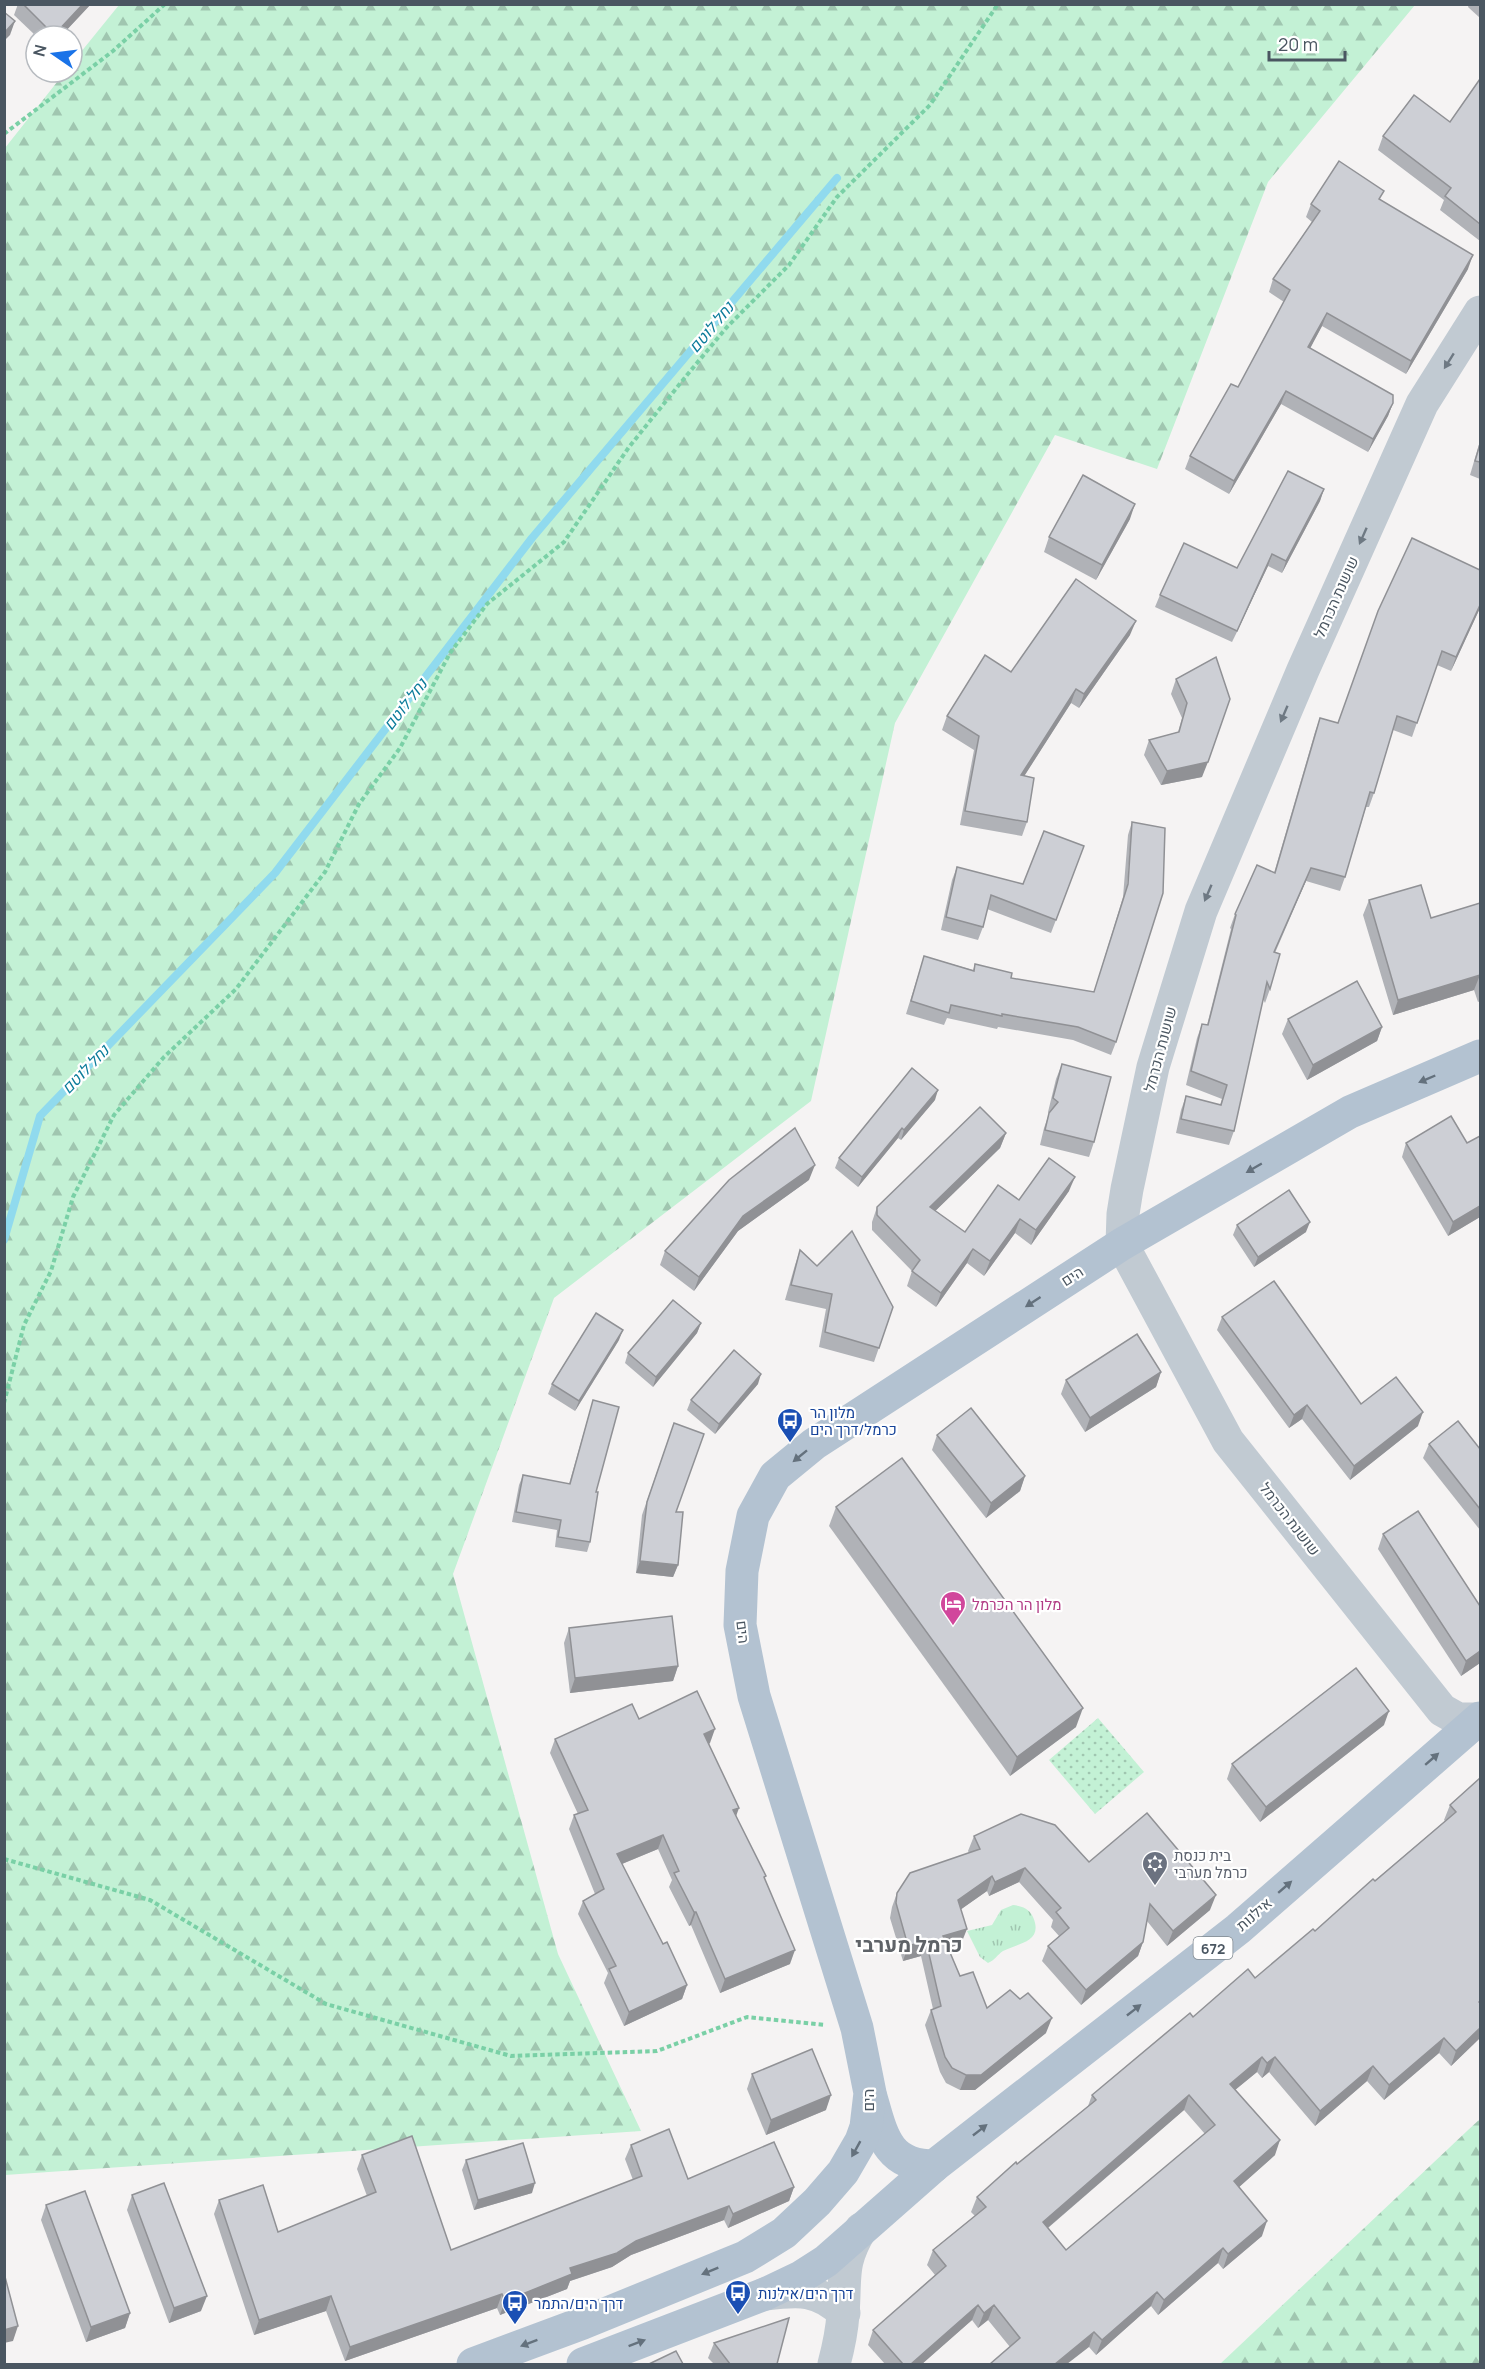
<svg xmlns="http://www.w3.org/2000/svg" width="1485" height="2369" viewBox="0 0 1485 2369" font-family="Manrope,Heebo,sans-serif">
<defs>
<pattern id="grass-tufts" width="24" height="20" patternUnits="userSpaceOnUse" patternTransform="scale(1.5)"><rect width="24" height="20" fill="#c3f1d5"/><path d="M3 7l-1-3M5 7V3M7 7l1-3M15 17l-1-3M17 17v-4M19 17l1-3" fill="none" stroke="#a0c6b0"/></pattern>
<pattern id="forest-firs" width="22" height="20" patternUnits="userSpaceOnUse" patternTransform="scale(1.5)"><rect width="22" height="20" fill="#c3f1d5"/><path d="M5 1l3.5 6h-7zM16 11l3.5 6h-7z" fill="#a0c6b0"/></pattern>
<pattern id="park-dots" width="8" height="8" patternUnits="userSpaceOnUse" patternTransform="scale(1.5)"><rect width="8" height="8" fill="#c3f1d5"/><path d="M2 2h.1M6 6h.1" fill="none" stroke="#a0c6b0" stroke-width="1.8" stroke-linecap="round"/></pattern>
</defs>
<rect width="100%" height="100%" fill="#f5f3f3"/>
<path fill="url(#grass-tufts)" d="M1013,1905C1021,1906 1029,1908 1033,1917C1044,1942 1018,1943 1003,1951C997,1955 995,1960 988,1963L980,1957L967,1931L992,1925L1001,1910Z"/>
<g fill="url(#forest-firs)">
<path d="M119,5H1415L1268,182L1157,469L1055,435L895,723L811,1101L554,1298L453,1574L558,1954L641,2131L5,2175V148L65,72H72V63Z"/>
<path d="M1480,2119V2364H1220L1467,2131Z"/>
</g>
<path fill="url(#park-dots)" d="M1098,1718L1144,1772L1095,1814L1049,1760Z"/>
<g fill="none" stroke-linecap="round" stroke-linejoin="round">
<path stroke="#90daee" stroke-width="8" d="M4,1240L40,1116L275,873L532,538L837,178"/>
<g stroke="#7ad0a6" stroke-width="4" stroke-dasharray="4.5 3" stroke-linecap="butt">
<path d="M4,134L113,51L165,4"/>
<path d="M4,1403L24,1325L51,1271L73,1197L114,1115L164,1057L236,989L325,872L359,804L400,748L450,653L487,604L564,542L629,447L687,375L727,327L789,265L837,197L930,105L998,4"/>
<path d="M4,1859L150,1900L326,2004L511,2056L657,2051L747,2017L826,2025"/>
</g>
<g stroke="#c1cad2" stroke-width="33">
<path d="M1479,1719H1458L1442,1710L1228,1441L1122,1244L1123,1214L1127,1189L1153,1067L1201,911L1303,670L1422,404L1480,312"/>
<path d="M765,2294C799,2290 818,2288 844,2313"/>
<path d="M834,2364C838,2349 842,2330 843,2314C846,2277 840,2264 861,2229"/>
</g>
<g stroke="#b3c2d1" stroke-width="33">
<path d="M871,2097C882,2135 887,2166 934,2166"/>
<path d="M473,2364L583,2323L745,2257L784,2233L817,2202L843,2172L861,2141L866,2127L870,2093L857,2028L754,1696L740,1625L742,1571L753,1516L775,1476L814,1444L1122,1244L1350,1112L1480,1056"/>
<path d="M583,2364L765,2294L801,2277L826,2261L934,2166L1238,1929L1480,1718"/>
</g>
</g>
<g fill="#b0b2b7" fill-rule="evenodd">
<path d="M18,4H91L61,36H36L14,15Z"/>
<path d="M1469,4H1480V18L1468,7Z"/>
<path d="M1480,79V241L1440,210L1444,200L1378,150L1383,136L1450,122Z"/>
<path d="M1381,201L1468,269L1406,374L1322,326L1310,348L1393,403L1388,416L1368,452L1281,404L1229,494L1185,469L1190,456L1238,387L1284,302L1269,292L1273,279L1312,222L1306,217L1311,204Z"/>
<path d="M1480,441V479L1470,475Z"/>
<path d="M1324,489L1320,501L1282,573L1268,566L1232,642L1155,607L1160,595L1237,568Z"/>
<path d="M1130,519L1096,580L1044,552L1049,537Z"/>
<path d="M1480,570V608L1451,671L1437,665L1412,737L1393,730L1374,793L1369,807H1366L1345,877L1340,891L1306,881L1275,953L1270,989L1265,1003L1263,999L1234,1131L1229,1145L1176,1133L1181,1110L1186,1096L1220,1105L1222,1099L1186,1085L1197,1038L1202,1024L1207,1025L1231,929L1230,928L1235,914L1274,873L1315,732L1320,718L1338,723Z"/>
<path d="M1130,635L1079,708L1071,703L1024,776L1027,822L1022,836L960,825L974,750L942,730L947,716L1011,672Z"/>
<path d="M1216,657L1202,777L1161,785L1144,755L1149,740L1178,732L1182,718L1171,694L1176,679Z"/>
<path d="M1132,822L1116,1042L1111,1055L1073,1040L998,1027L997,1029L947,1018L944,1025L906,1014L924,956L973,970L975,964L1011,978L1094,992L1123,897L1128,835Z"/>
<path d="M1084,846L1051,933L987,909L983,927L978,940L941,930L952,880L957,867L1023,884Z"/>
<path d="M1369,900L1431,918L1480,903V1001L1478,1002L1474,990L1393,1015L1363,915Z"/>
<path d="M1288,1019L1382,1027L1377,1041L1307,1080L1282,1034Z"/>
<path d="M1062,1064L1094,1142L1089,1157L1040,1145L1044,1128L1049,1114L1048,1112L1056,1079Z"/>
<path d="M935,1100L901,1140L898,1138L858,1187L835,1168L839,1158Z"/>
<path d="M1006,1133L1000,1148L935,1211L965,1232L1019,1200L1069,1191L1031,1245L1015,1233L984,1276L967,1263L936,1307L907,1286L912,1271L872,1230V1222L877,1207Z"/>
<path d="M1406,1143H1467L1480,1217L1448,1236L1402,1157Z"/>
<path d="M809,1180L738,1231L694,1291L660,1265L665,1251Z"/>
<path d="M1237,1225L1306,1232L1254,1267L1233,1235Z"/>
<path d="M800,1250L817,1266L893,1307L874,1362L819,1347L826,1309L785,1300L795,1265Z"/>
<path d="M1222,1317L1361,1404L1418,1426L1350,1480L1302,1419L1289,1428L1217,1330Z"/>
<path d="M701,1323L697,1333L653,1387L625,1363L628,1353Z"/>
<path d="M619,1340L575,1411L548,1394L552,1384Z"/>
<path d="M1161,1372L1156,1387L1085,1432L1061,1394L1066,1380Z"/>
<path d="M758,1384L715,1434L687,1410L691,1400Z"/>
<path d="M593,1400L596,1492L590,1542L587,1552L555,1547L557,1530L512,1522L519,1485L523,1475L569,1484Z"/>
<path d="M674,1423L678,1565L673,1577L636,1573L642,1515Z"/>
<path d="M937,1435L1025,1476L1020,1491L986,1518L932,1450Z"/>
<path d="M1429,1444L1480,1449V1530L1423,1458Z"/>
<path d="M836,1507L1076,1727L1010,1776L829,1526Z"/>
<path d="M1383,1534L1480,1606V1663L1461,1676L1378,1549Z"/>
<path d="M569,1628L678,1666L673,1681L570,1693L564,1643Z"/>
<path d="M639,1719L710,1743L709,1744L736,1816L766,1876L764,1879L790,1964L720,1993L691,1925L689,1926L669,1887L672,1880L658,1849L622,1864L663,1944L687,1985L682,1999L624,2026L604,1983L608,1973L578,1914L583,1901L595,1894L569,1829L574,1815L578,1814L550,1753L555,1739Z"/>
<path d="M1384,1725L1260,1822L1227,1779L1232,1764Z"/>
<path d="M1480,1778V2038L1451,2066L1439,2053L1384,2100L1367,2081L1315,2126L1269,2072L1262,2078L1257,2072L1235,2090L1275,2155L1239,2187L1262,2236L1223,2269L1218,2263L1158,2315L1151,2306L1096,2355L1089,2347H1010L988,2320L978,2328L972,2320L922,2364H885L868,2345L873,2330L935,2275L927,2265L933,2250L975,2216L971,2212L977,2197L1088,2106L1092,2095L1193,2017L1255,1978L1315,1931L1445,1821L1444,1820L1450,1805ZM1184,2110L1205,2134L1066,2250L1048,2228Z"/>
<path d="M974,1836L1089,1862L1210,1910L1167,1946L1147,1921L1143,1942L1138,1956L1081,2005L1042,1961L1048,1946L1059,1936L1051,1927L1053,1920L1019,1882L989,1896L987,1891L961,1909V1944L948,1948L960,1976L987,2008L1046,2033L975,2090H960L946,2083L940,2072L925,2025L931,2010L933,2009L921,1956L903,1961L890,1918L892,1907L897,1893L969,1853L968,1851Z"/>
<path d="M752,2074L826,2110L766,2135L747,2089Z"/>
<path d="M631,2145L688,2179L794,2187L789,2201L728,2228L724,2220L631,2255L612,2267L570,2281L567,2289L500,2315L497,2308L345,2361L326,2311L254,2335L214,2214L219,2200L278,2232L367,2196L357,2169L362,2155L451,2250L633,2180L625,2159Z"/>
<path d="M466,2160L532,2193L474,2210L462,2170Z"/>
<path d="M132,2195L201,2311L169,2323L127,2210Z"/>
<path d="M46,2205L130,2313L125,2328L86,2342L41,2220Z"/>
<path d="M714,2343L777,2364H714L708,2358Z"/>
</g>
<g fill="#909195">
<path d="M83,4H91L61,36H53Z"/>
<path d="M15,21L10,35L4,41V33Z"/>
<path d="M1473,255L1468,269L1406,374L1411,361Z"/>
<path d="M1327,313L1322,326L1304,360L1308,347Z"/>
<path d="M1286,391L1281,404L1229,494L1234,481Z"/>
<path d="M1393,403L1388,416L1368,452L1373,439Z"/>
<path d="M1324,489L1320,501L1282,573L1286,561Z"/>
<path d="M1135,504L1130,519L1096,580L1102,565Z"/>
<path d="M1272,554L1268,566L1232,642Z"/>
<path d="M1480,605V608L1451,671L1456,657Z"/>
<path d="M1136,621L1130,635L1079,708L1084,694Z"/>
<path d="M1076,689L1071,703L1016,789L1021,775Z"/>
<path d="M1208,762L1202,777L1161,785L1167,771Z"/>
<path d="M1311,868L1306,881L1268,966L1274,952Z"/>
<path d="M1480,975L1474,990L1393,1015L1398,1000Z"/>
<path d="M1382,1027L1377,1041L1307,1080L1313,1065Z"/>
<path d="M938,1090L935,1100L901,1140L904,1130Z"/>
<path d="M902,1128L898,1138L858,1187L862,1177Z"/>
<path d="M1006,1133L1000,1148L924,1222L930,1207Z"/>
<path d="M815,1165L809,1180L738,1231L694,1291L699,1277L743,1216Z"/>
<path d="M1075,1177L1069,1191L1031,1245L1036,1230Z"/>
<path d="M1480,1206V1217L1448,1236L1453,1222Z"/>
<path d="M1020,1219L1015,1233L984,1276L990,1261Z"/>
<path d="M1310,1222L1306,1232L1254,1267L1258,1257Z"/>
<path d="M973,1249L967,1263L936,1307L941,1293Z"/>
<path d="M701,1323L697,1333L653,1387L656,1377Z"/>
<path d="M623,1330L619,1340L575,1411L579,1401Z"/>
<path d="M1161,1372L1156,1387L1085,1432L1090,1418Z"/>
<path d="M761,1374L758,1384L715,1434L719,1424Z"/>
<path d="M1307,1405L1302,1419L1289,1428L1294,1415Z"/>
<path d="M1423,1412L1418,1426L1350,1480L1354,1466Z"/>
<path d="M1025,1476L1020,1491L986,1518L991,1503Z"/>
<path d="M640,1561L678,1565L673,1577L636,1573Z"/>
<path d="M1480,1651V1663L1461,1676L1466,1661Z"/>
<path d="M678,1666L673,1681L570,1693L575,1678Z"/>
<path d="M1083,1708L1076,1727L1010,1776L1017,1757Z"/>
<path d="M1389,1711L1384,1725L1260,1822L1266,1807Z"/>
<path d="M715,1729L710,1743L699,1748L704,1734Z"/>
<path d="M739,1808L734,1822L733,1810Z"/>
<path d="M663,1835L658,1849L612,1868L617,1854Z"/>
<path d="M1025,1868L1019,1882L989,1896L995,1882Z"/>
<path d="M992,1876L987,1891L953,1915L958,1900Z"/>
<path d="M1216,1895L1210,1910L1167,1946L1173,1931Z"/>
<path d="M694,1912H696L691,1925L689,1926Z"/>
<path d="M967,1929L961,1944L937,1951L943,1936Z"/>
<path d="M926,1941L921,1956L903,1961L908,1946Z"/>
<path d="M1143,1942L1138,1956L1081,2005L1086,1990Z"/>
<path d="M795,1950L790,1964L720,1993L725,1979Z"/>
<path d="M687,1985L682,1999L624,2026L629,2012Z"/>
<path d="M1052,2018L1046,2033L975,2090H960L966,2075Z"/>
<path d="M1480,2028V2038L1451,2066L1456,2051Z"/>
<path d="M1444,2038L1439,2053L1384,2100L1389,2085Z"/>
<path d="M1262,2057L1257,2072L1224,2099L1230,2084Z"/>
<path d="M1275,2057L1269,2072L1262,2078L1267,2063Z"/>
<path d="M1373,2066L1367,2081L1315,2126L1320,2111Z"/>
<path d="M831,2095L826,2110L766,2135L771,2120Z"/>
<path d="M1189,2095L1184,2110L1037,2237L1043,2222Z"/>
<path d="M1280,2140L1275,2155L1229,2196L1234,2181Z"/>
<path d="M535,2183L532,2193L474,2210L478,2200Z"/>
<path d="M794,2187L789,2201L728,2228L733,2214Z"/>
<path d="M729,2206L724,2220L631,2255L612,2267L570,2281L567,2289L500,2315L505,2301L570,2268L636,2241Z"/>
<path d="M1267,2221L1262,2236L1223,2269L1228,2254Z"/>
<path d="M1223,2248L1218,2263L1158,2315L1164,2300Z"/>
<path d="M1157,2292L1151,2306L1096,2355L1102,2340Z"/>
<path d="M502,2294L497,2308L345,2361L350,2347Z"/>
<path d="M207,2296L201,2311L169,2323L174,2308Z"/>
<path d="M331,2296L326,2311L254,2335L259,2320Z"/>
<path d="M978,2305L972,2320L922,2364H911Z"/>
<path d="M994,2305L988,2320L978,2328L984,2313Z"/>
<path d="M130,2313L125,2328L86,2342L91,2327Z"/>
<path d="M18,2326L13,2341L4,2343V2330Z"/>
<path d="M1094,2332L1089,2347L1067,2364H1055Z"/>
</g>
<g fill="#cdcfd5" stroke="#909195" stroke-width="1.5" fill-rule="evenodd">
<path d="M23,4H83L54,35Z"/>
<path d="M4,12L15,21L4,33Z"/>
<path d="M1480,79V224L1445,196L1451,188L1383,136L1414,95L1450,122Z"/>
<path d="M1339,161L1384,191L1379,199L1473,255L1411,361L1327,313L1308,347L1393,395V403L1373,439L1286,391L1234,481L1190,456L1231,384L1238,387L1290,290L1273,279L1320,211L1311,204Z"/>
<path d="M1480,444V462L1475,461Z"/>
<path d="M1288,471L1324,489L1286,561L1272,554L1237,631L1160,595L1184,543L1237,568Z"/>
<path d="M1083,475L1135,504L1102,565L1049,537Z"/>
<path d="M1412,538L1480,570V605L1456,657L1442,651L1417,723L1397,716L1374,793L1370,792L1345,877L1311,868L1274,952L1280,954L1270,989L1267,982L1234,1131L1181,1119L1186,1096L1221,1105L1227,1085L1191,1071L1202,1024L1208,1025L1236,915L1235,914L1257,865L1275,873L1320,718L1338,723L1378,611Z"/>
<path d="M1076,579L1136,621L1084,694L1076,689L1021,775L1034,778L1027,822L965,811L979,736L947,716L985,655L1011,672Z"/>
<path d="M1216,657L1230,699L1208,762L1167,771L1149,740L1179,732L1187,703L1176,679Z"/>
<path d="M1132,822L1165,828L1163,893L1116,1042L1078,1027L1002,1014V1016L951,1005L949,1013L911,1001L924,956L974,971L975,964L1012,973L1011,978L1094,992L1128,884Z"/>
<path d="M1044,831L1084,846L1056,920L991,895L983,927L946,917L957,867L1023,884Z"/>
<path d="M1421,885L1431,918L1480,903V978V975L1398,1000L1369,900Z"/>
<path d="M1357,981L1382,1027L1313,1065L1288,1019Z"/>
<path d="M1062,1064L1111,1077L1094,1142L1045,1130L1049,1113L1058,1102L1053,1098Z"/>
<path d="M912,1068L938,1090L904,1130L902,1128L862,1177L839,1158Z"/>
<path d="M980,1107L1006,1133L930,1207L965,1232L998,1185L1019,1200L1049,1158L1075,1177L1036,1230L1020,1219L990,1261L973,1249L941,1293L912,1271L920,1260L877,1215V1207Z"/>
<path d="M1451,1116L1467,1143L1480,1136V1206L1453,1222L1406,1143Z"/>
<path d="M795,1128L815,1165L743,1216L699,1277L665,1251L729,1180Z"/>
<path d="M1289,1190L1310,1222L1258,1257L1237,1225Z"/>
<path d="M852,1231L893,1307L879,1348L825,1332L832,1294L791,1285L800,1250L817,1266Z"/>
<path d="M1274,1281L1361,1404L1396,1377L1423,1412L1354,1466L1307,1405L1294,1415L1222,1317Z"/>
<path d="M673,1300L701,1323L656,1377L628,1353Z"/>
<path d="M596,1313L623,1330L579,1401L552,1384Z"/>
<path d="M1137,1334L1161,1372L1090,1418L1066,1380Z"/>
<path d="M734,1350L761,1374L719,1424L691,1400Z"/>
<path d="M593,1400L619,1407L596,1492H598L590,1542L558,1537L561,1520L516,1512L523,1475L570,1484Z"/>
<path d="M971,1408L1025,1476L991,1503L937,1435Z"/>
<path d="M1458,1421L1480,1449V1509L1429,1444Z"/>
<path d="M674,1423L704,1434L676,1512H683L678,1565L640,1561L647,1502Z"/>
<path d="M902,1458L1083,1708L1017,1757L836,1507Z"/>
<path d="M1418,1511L1480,1606V1651L1466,1661L1383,1534Z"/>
<path d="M672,1616L678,1666L575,1678L569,1628Z"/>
<path d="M1356,1668L1389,1711L1266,1807L1232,1764Z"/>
<path d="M697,1691L715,1729L704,1734L739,1808L733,1810L766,1876L764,1877L795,1950L725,1979L696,1912H694L674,1873L679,1871L663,1835L617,1854L663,1944L667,1942L687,1985L629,2012L609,1969L616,1966L583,1901L604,1889L574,1815L588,1810L555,1739L632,1704L639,1719Z"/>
<path d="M1480,1778V2001L1479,2002L1480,2003V2028L1456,2051L1444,2038L1389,2085L1373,2066L1320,2111L1275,2057L1267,2063L1262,2057L1230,2084L1280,2140L1234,2181L1267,2221L1228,2254L1223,2248L1164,2300L1157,2292L1102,2340L1094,2332L1055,2364H990L1020,2338L994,2305L984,2313L978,2305L911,2364H903L873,2330L946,2266L933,2250L986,2207L977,2197L1016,2162L1017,2164L1096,2100L1092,2095L1190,2013L1193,2017L1248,1969L1255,1978L1313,1929L1315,1931L1373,1879L1375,1881L1456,1812L1450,1805ZM1189,2095L1215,2125L1066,2250L1043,2222Z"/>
<path d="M1147,1813L1216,1895L1173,1931L1150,1904L1143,1942L1086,1990L1048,1946L1069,1928L1056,1912L1061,1908L1025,1868L995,1882L992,1876L958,1900L967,1929L943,1936L960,1976L973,1972L987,2008L1010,1990L1020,1999L1028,1993L1052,2018L981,2075H966L952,2068L945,2057L931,2010L941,2006L926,1941L908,1946L896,1903L897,1893L910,1873L980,1849L974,1836L1021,1814L1055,1825L1089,1862Z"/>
<path d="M812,2049L831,2095L771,2120L752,2074Z"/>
<path d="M669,2129L688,2179L774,2142L794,2187L733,2214L729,2206L636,2241L617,2253L570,2268L572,2274L505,2301L502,2294L350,2347L331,2296L259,2320L219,2200L263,2185L278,2232L376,2192L362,2155L412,2136L451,2250L642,2176L631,2145Z"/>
<path d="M523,2143L535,2183L478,2200L466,2160Z"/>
<path d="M164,2183L207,2296L174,2308L132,2195Z"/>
<path d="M85,2191L130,2313L91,2327L46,2205Z"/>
<path d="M4,2273L18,2326L4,2330Z"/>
<path d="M789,2318L777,2364H730L714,2343Z"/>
<path d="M676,2351L683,2364H649Z"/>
</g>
<defs><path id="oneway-solid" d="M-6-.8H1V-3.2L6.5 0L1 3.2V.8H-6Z" transform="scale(1.5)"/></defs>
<g fill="#6e7983">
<use href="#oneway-solid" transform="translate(1449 361) rotate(122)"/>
<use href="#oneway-solid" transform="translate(1363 536) rotate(114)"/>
<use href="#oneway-solid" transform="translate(1284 714) rotate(113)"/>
<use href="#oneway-solid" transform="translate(1208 893) rotate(113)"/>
</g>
<g fill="#64717d">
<use href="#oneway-solid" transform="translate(1427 1079) rotate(157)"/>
<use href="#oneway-solid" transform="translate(1254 1168) rotate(150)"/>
<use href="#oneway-solid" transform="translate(1033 1302) rotate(147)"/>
<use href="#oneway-solid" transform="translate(800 1456) rotate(141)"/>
<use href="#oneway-solid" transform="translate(1432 1759) rotate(-41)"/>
<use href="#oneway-solid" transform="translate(1285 1887) rotate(-41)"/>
<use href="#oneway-solid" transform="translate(1134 2010) rotate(-38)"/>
<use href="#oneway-solid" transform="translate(980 2130) rotate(-38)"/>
<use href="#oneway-solid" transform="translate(856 2149) rotate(119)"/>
<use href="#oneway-solid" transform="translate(710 2271) rotate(158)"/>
<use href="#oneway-solid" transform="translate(529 2343) rotate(159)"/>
<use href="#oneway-solid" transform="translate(637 2343) rotate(-21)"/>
</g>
<defs>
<symbol id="bus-pin" viewBox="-11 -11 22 30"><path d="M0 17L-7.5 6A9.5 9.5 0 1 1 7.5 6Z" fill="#1a4fb4" stroke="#fff"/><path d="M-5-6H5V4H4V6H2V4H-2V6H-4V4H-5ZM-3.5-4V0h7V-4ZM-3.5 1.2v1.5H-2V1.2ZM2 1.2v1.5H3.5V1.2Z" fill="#fff"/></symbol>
<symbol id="hotel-pin" viewBox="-11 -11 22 30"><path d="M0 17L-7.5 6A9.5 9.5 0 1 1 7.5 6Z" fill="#d1479c" stroke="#fff"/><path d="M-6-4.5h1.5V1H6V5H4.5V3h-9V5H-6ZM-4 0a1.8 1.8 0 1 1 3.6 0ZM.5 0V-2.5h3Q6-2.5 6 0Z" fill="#fff"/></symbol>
<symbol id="synagogue-pin" viewBox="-11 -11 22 30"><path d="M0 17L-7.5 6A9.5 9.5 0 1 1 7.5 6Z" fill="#6b7280" stroke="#fff"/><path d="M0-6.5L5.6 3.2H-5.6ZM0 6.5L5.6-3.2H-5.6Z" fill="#fff"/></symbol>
</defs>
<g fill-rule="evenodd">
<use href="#bus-pin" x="775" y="1406" width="30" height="40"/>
<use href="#hotel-pin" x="938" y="1589" width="30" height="40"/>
<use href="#synagogue-pin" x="1140" y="1849" width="30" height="40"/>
<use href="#bus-pin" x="723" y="2278" width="30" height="40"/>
<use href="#bus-pin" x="500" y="2288" width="30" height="40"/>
</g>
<g text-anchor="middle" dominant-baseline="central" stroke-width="4.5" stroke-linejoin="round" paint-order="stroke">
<rect fill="#fff" stroke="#808990" stroke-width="1.5" x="1193.5" y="1937" width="39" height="22" rx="4.5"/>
<g font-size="14" font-weight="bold" fill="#4a5661">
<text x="1213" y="1948">672</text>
</g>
<g font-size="15" fill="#4a5661" stroke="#fff">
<text transform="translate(1336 597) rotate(-66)">שושנת הכרמל</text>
<text transform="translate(1160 1049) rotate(-75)">שושנת הכרמל</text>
<text transform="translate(1072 1276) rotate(-33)">הים</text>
<text transform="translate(1290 1519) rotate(52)">שושנת הכרמל</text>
<text transform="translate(743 1632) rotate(83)">הים</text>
<text transform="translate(1254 1914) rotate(-41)">אילנות</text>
<text transform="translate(868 2100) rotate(-90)">הים</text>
</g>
<g font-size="15" fill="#164399" stroke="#fff" text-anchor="start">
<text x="810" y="1412">מלון הר<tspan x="810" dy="17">כרמל/דרך הים</tspan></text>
<text x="758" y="2293">דרך הים/אילנות</text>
<text x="534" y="2303">דרך הים/התמר</text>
</g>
<g font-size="15" fill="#b23c85" stroke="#fff" text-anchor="start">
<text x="972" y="1604">מלון הר הכרמל</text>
</g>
<g font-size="15" fill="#5b616d" stroke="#fff" text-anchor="start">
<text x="1174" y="1855">בית כנסת<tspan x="1174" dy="17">כרמל מערבי</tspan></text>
</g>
<g font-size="16" font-style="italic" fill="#0c7c9b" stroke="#fff">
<text transform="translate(711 327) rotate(-50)">נחל לוטם</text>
<text transform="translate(405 704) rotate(-52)">נחל לוטם</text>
<text transform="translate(85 1069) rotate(-46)">נחל לוטם</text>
</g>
<g font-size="21" font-weight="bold" fill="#5f6368" stroke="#fff">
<text x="909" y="1944">כרמל מערבי</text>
</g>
</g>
<rect width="1485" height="2369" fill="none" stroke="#4a5661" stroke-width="12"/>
<g transform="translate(54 54) rotate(284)"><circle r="28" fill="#ffffff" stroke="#b7bbc0" stroke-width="1.5"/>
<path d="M0-4.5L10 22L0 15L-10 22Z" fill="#1a73e8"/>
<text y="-9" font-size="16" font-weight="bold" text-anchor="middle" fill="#4a5661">N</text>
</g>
<path d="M1269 51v9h76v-9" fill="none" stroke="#4a5661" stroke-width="3"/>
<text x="1278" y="51" font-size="18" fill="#4a5661" stroke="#ffffff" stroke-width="4.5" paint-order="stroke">20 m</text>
</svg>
